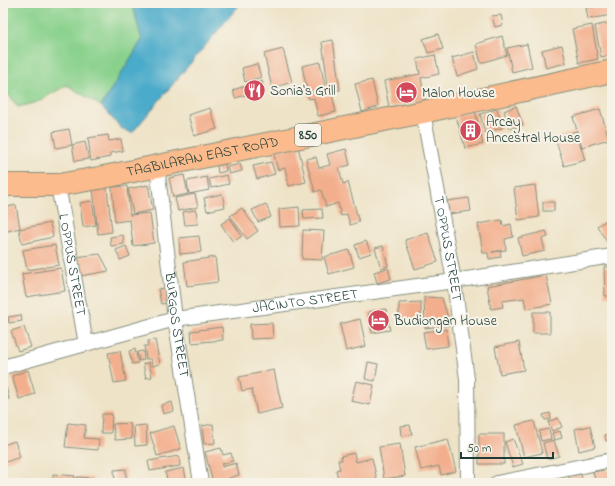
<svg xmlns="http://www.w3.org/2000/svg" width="615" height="486" viewBox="0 0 615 486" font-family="'Indie Flower',sans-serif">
<rect width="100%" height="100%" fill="#f7f3e8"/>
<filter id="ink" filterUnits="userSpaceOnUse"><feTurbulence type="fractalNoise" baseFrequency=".025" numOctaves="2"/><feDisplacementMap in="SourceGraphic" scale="8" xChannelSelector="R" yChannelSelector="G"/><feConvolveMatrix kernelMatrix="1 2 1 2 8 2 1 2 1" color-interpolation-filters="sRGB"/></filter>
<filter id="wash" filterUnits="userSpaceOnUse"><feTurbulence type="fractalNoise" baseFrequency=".012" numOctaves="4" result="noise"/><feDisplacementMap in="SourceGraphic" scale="16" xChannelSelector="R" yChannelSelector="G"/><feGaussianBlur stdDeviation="0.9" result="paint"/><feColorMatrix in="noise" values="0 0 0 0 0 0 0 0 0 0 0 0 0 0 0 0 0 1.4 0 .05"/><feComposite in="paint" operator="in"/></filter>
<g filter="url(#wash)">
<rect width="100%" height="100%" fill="#eee3c7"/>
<path fill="#89d18c" stroke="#548760" d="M3,3H132L142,40L101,106L67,85L37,102L18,107L3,87Z"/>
<path fill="#4babca" stroke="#35747f" d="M132,3H241L132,133L121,128L101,106L142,40Z"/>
<g id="blocks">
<g fill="#f3af8d">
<path d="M612,4V15L588,19L586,8Z"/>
<path d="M501,15L503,25L495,27L492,16Z"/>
<path d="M612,22V55L601,57L595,26Z"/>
<path d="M592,25L598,59L579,63L572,29Z"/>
<path d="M438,34L443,49L428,53L423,39Z"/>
<path d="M502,36L507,55L481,63L476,44Z"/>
<path d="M333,40L340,90L329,92L322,42Z"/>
<path d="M527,44L532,67L512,72L507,48Z"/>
<path d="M562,45L566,63L546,68L542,50Z"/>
<path d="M283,49L292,82L272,88L264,54Z"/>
<path d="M474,52L478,69L457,76L452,58Z"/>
<path d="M435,55L439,74L421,78L425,100L389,107L384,81L420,74L417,59Z"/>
<path d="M320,62L327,95L332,94L336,112L318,116L314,98L309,99L302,66Z"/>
<path d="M257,64L261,77L245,82L242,68Z"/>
<path d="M372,80L378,107L362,112L355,84Z"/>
<path d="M262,81L264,91L253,93L251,84Z"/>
<path d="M248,85L250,94L235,98L233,90Z"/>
<path d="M516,106L523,125L510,129L504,111Z"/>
<path d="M210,108L217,129L194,136L188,115Z"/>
<path d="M497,109L502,128L485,133L480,114Z"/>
<path d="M600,109L609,139L582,147L573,117Z"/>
<path d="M475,111L483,144L465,148L456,116Z"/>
<path d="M69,129L72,145L56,148L53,132Z"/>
<path d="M576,131L585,160L564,166L555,138Z"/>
<path d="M108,135L109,141L121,139L123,151L110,153V157L91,161L88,138Z"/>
<path d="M85,142L89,159L75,161L72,145Z"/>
<path d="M298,146L306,182L289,186L285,168L278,170L273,151Z"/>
<path d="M346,149L350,165L339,168L343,184L348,182L359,222L350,225L347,214L341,216L338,203L326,207L321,190L315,192L306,159L316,157L319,168L330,165L327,154Z"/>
<path d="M271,162L275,174L257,179L253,166Z"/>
<path d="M225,164L226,171L218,173L217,166Z"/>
<path d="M240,164L242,171L229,174L227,167Z"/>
<path d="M184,175L188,194L173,197L169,178Z"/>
<path d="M227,175L229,184L211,188L209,179Z"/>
<path d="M207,177L209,190L189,194L187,181Z"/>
<path d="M148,185L153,210L133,214L128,189Z"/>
<path d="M535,185L539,217L518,220L514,188Z"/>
<path d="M127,186L130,215L150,213L154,243L133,246L130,220L115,222L112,187Z"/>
<path d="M107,188L112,232L98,234L93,189Z"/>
<path d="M195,194L198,207L178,211L175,198Z"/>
<path d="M222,194L225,207L207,211L204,198Z"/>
<path d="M469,198L471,211L449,214L447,201Z"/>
<path d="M92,201L96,225L83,227L80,203Z"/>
<rect x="543" y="202" width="11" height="9"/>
<path d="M266,204L271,217L258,222L252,210Z"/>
<path d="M16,205L20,228L3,232V208Z"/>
<path d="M299,207L300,226L280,227L279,209Z"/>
<path d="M242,208L258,231L247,239L230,216Z"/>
<path d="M322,209L323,218L304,219L303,210Z"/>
<path d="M196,210L198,224L185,225L183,212Z"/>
<path d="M612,217V243L609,245L597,226Z"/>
<path d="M230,218L242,236L233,242L221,224Z"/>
<path d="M502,220L503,226L511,224L513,237L505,239L506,250L492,252L500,251L501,257L489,259L488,253H483L478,224Z"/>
<path d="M50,223L53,237L22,244L19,229Z"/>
<path d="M303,230L324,231L322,260L302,259Z"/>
<path d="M546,231L548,237L542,239L545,251L522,256L518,238Z"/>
<path d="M428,233L438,262L415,269L405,240Z"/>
<path d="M123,235L124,244L111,246L110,237Z"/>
<path d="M199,236L201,252L180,254L179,238Z"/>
<path d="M366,241L371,253L359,257L355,245Z"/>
<path d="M55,245L59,265L27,270L23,250Z"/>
<path d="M126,246L130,256L120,260L116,250Z"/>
<path d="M383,246L388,266L381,268L375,248Z"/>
<path d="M349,250L354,267L329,274L324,257Z"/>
<path d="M100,254L109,271L80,276L75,257Z"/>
<path d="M215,257L218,282L187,286L184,262Z"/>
<path d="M612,266V296H605L604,267Z"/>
<path d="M61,268L65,291L26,297L22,274Z"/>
<path d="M388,268L391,279L377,283L374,272Z"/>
<path d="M546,275L552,304L526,309L524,298L502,301L503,307L491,309L487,286Z"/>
<path d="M166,288L169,303L161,304L158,289Z"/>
<path d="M424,297L442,298L450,325L425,328Z"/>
<path d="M421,302V321L399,322V303Z"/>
<path d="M386,309L390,330L372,333L368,312Z"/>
<rect x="533" y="312" width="17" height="21"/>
<path d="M21,315L22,321L9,323L8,317Z"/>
<path d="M360,319L366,346L346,351L340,324Z"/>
<path d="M272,323L273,338L251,339L250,324Z"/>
<path d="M24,327L31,347L18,351L11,331Z"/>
<path d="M222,327L223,340L192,343L191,331Z"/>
<path d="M446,329L448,346L426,349L423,332Z"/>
<path d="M155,340L160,364L152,366L151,359H146L144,346H148V341Z"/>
<path d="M519,342L524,370L500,374L495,347Z"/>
<path d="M135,349L138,363L132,364L129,351Z"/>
<path d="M120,351L126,381L114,383L108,353Z"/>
<path d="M143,351L144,360L139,361L137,352Z"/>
<path d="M149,362L152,377L146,378L143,364Z"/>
<path d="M368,362L378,364L375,381L365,379Z"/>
<path d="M28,370L35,394L19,399L12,376Z"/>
<path d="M274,370L282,408L257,414L252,389L242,391L239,377Z"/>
<path d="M356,381L374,385L370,405L351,401Z"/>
<path d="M6,387L9,399L3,401V388Z"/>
<path d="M172,402L174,411L163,414L161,405Z"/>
<path d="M550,413L551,419L545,420L543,415Z"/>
<path d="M102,414H112L111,433H101Z"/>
<path d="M558,418L562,427L552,431L548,422Z"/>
<path d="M534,421L542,453L524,457L516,425Z"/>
<path d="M68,423L86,425L84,438L99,439L98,450L65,447Z"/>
<path d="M130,423L132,439L115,440L113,424Z"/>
<path d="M213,424L215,443L204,444L202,426Z"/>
<path d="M146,425L147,445L135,446L134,426Z"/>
<path d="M410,425L412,434L401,436L400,426Z"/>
<path d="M174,426L181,449L157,456L150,433Z"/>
<path d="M590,426L595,447L579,451L575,429Z"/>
<path d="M549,429L551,439L541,441L539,431Z"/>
<path d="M560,431L562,438L554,440L552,433Z"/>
<path d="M612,433V440L606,441L605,435Z"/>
<rect x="479" y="434" width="25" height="30"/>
<path d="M448,439L456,471L441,475L439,466L421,470L415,447Z"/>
<path d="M513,439L523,464L513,467L505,442Z"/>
<path d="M554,440L559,456L547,459L543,443Z"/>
<path d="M15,441L20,457L3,463V445Z"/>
<path d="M400,444L405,476L384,479L379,447Z"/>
<path d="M221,448L223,455L231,453L233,461L222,464V467L236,463L239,475L229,478L231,483H213L205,452Z"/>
<path d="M354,453L356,462L372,458L377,480L364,483H339L336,470L340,469L338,460H342L341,456Z"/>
<path d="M179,456L180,466L150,471L148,461Z"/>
<path d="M184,468L187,483H168L165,472Z"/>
<path d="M126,469V483H115L114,470Z"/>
<path d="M609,469L612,483H596L593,472Z"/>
<path d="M53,474L75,476L74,483H53Z"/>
<path d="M581,474L582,482L570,483L569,476Z"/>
<path d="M77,477L93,478V483H77Z"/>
</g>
</g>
</g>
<g filter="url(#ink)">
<use href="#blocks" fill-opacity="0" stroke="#86907e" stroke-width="1"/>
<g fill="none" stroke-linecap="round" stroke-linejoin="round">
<defs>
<g id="minor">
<path id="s1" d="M423,112L454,281L467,379L468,483"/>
<path id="s2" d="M157,166L175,319L201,483"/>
<path id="s3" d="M58,185L86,344"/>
<path id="s4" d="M3,367L175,319L454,281L612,256"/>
<path d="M497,483L612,460"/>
</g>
<g id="primary">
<path id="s5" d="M3,185H58L99,178L423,112L612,71"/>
</g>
</defs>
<use href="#minor" stroke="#86907e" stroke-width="16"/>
<use href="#primary" stroke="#86907e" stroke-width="24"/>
<use href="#minor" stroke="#fff" stroke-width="14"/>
<use href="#primary" stroke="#fbbb8d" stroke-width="22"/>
</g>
</g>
<defs>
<symbol id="restaurant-disc" viewBox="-11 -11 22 22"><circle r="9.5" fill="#d1495b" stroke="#f7f3e8"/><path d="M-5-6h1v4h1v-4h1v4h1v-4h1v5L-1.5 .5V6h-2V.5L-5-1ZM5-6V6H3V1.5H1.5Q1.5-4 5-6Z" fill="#fff"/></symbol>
<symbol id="hotel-disc" viewBox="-11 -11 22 22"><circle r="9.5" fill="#d1495b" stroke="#f7f3e8"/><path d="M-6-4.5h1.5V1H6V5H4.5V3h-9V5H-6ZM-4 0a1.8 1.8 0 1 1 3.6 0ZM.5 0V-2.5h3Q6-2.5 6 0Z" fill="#fff"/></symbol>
<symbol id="building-disc" viewBox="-11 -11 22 22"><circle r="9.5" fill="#d1495b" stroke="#f7f3e8"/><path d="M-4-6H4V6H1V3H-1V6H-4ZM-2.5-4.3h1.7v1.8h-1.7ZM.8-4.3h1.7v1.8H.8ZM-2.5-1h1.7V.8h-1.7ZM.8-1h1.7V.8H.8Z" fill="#fff"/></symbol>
</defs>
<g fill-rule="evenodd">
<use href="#restaurant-disc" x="242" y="78" width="25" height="25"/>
<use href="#hotel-disc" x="394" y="80" width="25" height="25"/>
<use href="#building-disc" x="458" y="118" width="25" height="25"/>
<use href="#hotel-disc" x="366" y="308" width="25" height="25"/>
</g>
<g text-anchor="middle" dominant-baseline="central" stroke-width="4" stroke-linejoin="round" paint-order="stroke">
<rect fill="#f7f3e8" stroke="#60746a" stroke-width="1" x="295" y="124" width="26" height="22" rx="3"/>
<g font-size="13" font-weight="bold" fill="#1f3d34">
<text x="308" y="135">850</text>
</g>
<g font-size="14" fill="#1f3d34" stroke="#f7f3e8" text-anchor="start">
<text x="270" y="91">Sonia's Grill</text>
<text x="422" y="93">Malon House</text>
<text x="486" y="122">Arcay<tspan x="486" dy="16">Ancestral House</tspan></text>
<text x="394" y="321">Budiongan House</text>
</g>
<g font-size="14" fill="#1f3d34" stroke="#f7f3e8">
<text stroke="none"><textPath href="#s5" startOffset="202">TAGBILARAN EAST ROAD</textPath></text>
<text stroke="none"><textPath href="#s1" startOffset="139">T OPPUS STREET</textPath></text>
<text stroke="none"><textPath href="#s3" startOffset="81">L OPPUS STREET</textPath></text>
<text stroke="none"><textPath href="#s4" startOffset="310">JACINTO STREET</textPath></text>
<text stroke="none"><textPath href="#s2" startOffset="160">BURGOS STREET</textPath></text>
</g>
</g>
<rect width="615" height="486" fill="none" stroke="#f7f3e8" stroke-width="16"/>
<path d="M461 452v6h92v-6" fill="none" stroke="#1f3d34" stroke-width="2"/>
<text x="467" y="452" font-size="12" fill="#1f3d34" stroke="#f7f3e8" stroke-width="3" paint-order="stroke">50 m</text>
</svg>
